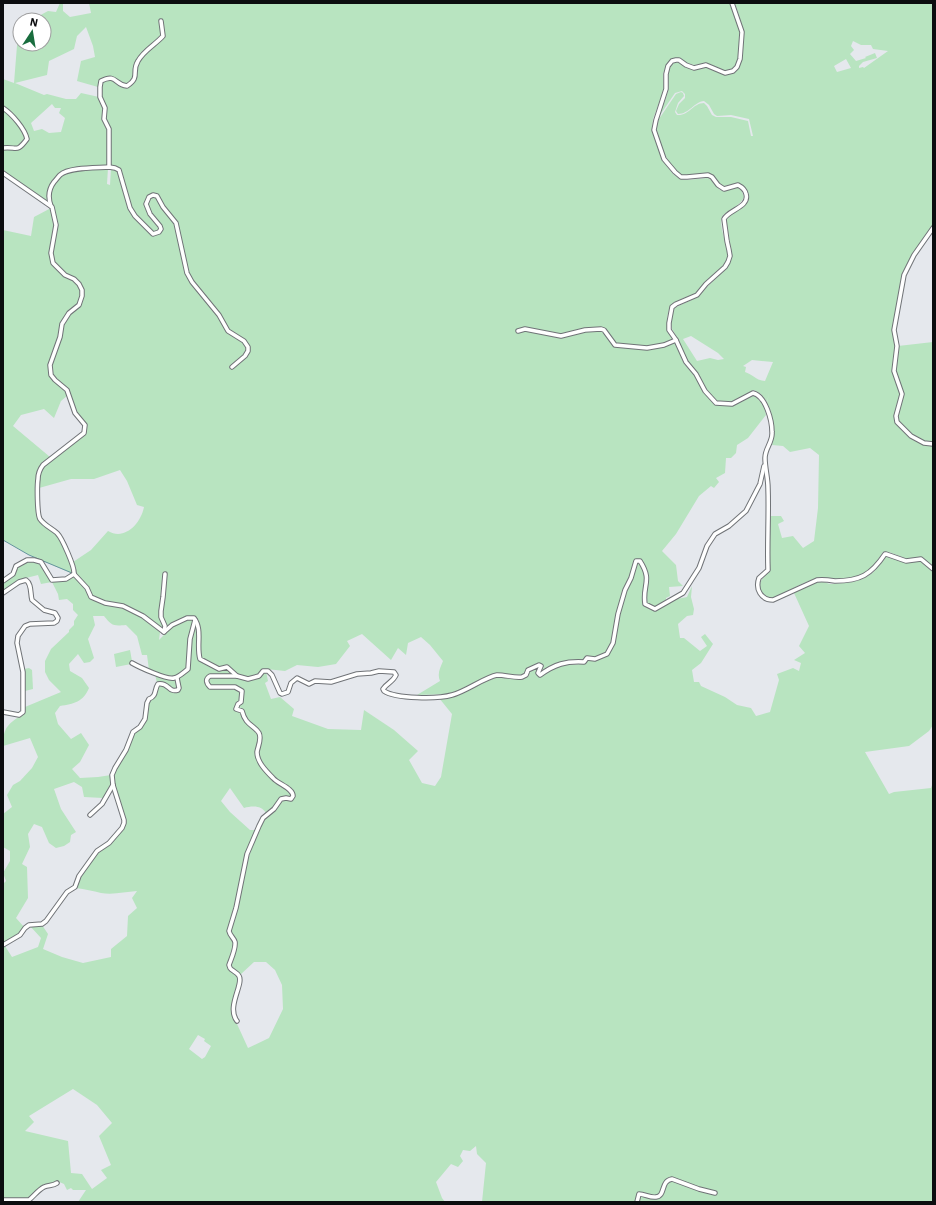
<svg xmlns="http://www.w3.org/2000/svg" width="936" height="1205" viewBox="0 0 936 1205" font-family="'IBM Plex Sans',sans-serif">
<rect width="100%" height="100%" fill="#e5e8ed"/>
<g fill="#b8e4c0" fill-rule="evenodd">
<path d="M60,3H63V11L70,17L91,13L89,3H730L740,32L738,59L736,65L732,69L725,71L706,63L694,65L687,63L680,58H676L671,60L666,65L663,74L664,89L653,119L652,130L662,160L673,174L680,179L687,180L707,178L710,179L720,190L724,191L738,187L741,189L744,197C739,208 724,212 722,217C719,227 726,241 727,251C730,265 714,273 705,282C702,285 699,291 695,294C691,296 685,297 681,299C677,301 674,304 670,306C666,320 665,326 673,340L663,344L647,347L643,345H618L617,347C637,350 656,349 675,342L684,364L695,376L704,392L715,405L732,406L753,395C761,400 765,406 766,415L748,438L737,445L736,453L731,458H726L725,473L716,478L719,482L714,488L711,486L699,496L676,534L662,551L676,565L678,581L683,586L669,587L670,596L666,598V602L655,607L646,604C643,584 655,581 641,560H636L634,562L630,577L623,590L617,614L611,643L606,653L595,657H587L583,661C566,660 554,664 540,674L539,673L542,666L539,664L527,669L525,674L522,675L497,674L452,694L417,695L440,681C437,674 440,668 443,661L430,645L421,637L408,643L406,655L398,648L391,660L362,634L347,641L350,646L336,664L318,667L297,665L285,671L266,669C262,671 261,673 258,675C244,682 237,673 227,666L219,668L201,658C197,644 205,629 194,617C183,617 174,622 166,630V625L162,617V611L165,597L166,577H163L162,596L159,611L160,617L164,626L163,631C149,622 138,611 123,605C113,601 102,602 92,596L89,587L76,574V568L73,562L91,550L108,531C125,541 141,523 144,507L137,505L127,481L120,470L94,479H71L39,488L41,472L44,466L85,434L86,424L76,412L68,389L56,379L53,374L52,366L61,338L63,324L70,314L80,306L83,301V289L80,283L75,278L66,274L54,262L52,253L57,225L50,200V193L53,185L61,175L71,172L108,168L107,184L110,185L111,168L115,169L118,171L129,208L134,217L152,235L160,233L162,229C159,220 138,204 153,196L156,197L162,208L175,224L186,273L191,283L218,315L227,332L243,342L247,347L244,356L229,367L231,369L246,357L249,352V346L245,340L229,330L220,314L193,281L188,273L178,223L164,206L158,195L153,193L148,196L145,203L148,215L159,229L158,231L153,232L136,215L131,207L120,170L116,166H111V129L105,119L107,108L101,96V87L103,82C117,74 114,87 127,87C142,78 133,74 138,63C143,51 156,47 164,36L162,20L160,21L162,36C153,46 141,50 135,63C131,72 138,78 126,84C112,82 119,71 100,80L98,87L77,81L81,61L95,57L93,46L86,27L77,36L74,49L49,61L47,75L15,83L44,95L47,94L66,99H76L81,93L99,97L104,108L102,119L108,130V166C88,167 60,164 50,186C48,192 47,198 49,204L3,172V149C17,146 17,156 28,140C26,129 13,112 3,107V79L14,83L18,33H20V44H44V20H34L35,18L48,11L56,12ZM52,104L55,108H61L59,113L65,118L61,132L49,133L42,129L34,131L31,123Z"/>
<path d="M735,3H933V226L906,267L892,330L895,346L893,371L901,394L896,406L895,417L896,422L910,437L933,445V566L922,557L907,559L889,552H883C871,572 857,582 832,580C826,579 823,577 817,578C804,582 787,591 775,598L769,599C756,590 758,581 769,572L770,516H781L784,521L778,524L782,538L793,536L803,548L814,541L818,508L819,455L810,448L790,452L783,446L772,445L773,441L774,432L770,409L767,403L769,393L767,402L761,394L754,390L731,402L717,401L707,390L698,373L688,362L678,339L672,329L671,323L674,308L698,297L708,286L727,268L732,257L726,219L727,217C736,212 744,207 749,198C747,190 745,186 739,183L724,186C717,184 715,174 708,173C700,172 691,178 682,175C670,171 658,142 657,130C656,126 658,121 659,118L661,116L676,94L681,92L683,93L684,96L678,103L675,112L677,115C689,116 693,103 704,103L707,106L712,115L716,117H731L748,121L751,136H753L749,119L731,115L717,116L714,114L709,105L704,101C694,102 689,114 678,114L676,111L679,104L685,98V94L682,91L675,93L660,115C662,107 666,99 668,91C670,83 663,62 678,62L685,67L694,70L705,67L725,75L734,72L739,68L742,59L744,32ZM853,41L861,45H871L873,49L888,51L864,68L863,67L859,68V66L863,62L877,58L875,53L865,57L866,58L856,61L850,54L854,50L851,46ZM846,59L851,68L837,72L834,66ZM691,336L718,353L724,359L718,360L710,358L697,361L683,339ZM752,360L773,362L765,381C755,380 754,375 745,372L746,367L743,366Z"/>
<path d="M3,110L13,118L25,136V139C18,149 14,148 3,148Z"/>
<path d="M51,208L54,225L52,263L78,284L81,290V295L78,305L68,312L61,324L59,337L49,365L50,375L66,390L68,395L61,401L54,418L44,409L21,415L13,426L50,457L38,471V518L57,535L69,557L73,574L29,555L3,540V230L31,236L34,217Z"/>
<path d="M933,342V442L924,441L912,435L898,421V416L903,393L895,371L898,346Z"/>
<path d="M886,556L906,563L920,561L933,572V725L929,731L909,746L865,752L889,794L894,792L931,788L933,782V1202H638L640,1195C645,1196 651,1199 656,1198C667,1197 662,1182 672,1180L699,1191L716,1194L715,1192L699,1188L678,1179L672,1178H668L664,1182L660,1193L658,1195L655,1196L639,1193L636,1202H482L486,1163L477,1154L476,1146L470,1151L463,1150L460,1156L463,1161L458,1167L451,1164L436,1182L442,1198L445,1202H78L86,1190H73L71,1188L67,1190L64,1184L57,1181C53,1185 49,1184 44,1186C37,1188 33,1194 28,1199H3V946H5L12,957L38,947L41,938L30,926L42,925L48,934L43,949L62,957L83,963L111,957V949L127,936L128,916L137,908L132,898L137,891C125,892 113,895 101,893C93,891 85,889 76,888L80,876L98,852L110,844L125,823L114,785V776L116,768L128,750L134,733L141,728L147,719L148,703L150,700L154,698L157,694L159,685H165C170,691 176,696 180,688L178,679L189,670L191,639L196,623L198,628L196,651L199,660L219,671L227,668L234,675L209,674L205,679C204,696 231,685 241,692L240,701C237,703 235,705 236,710L241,712L243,718L258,735L256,752L258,762L273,781L292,793L290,797C281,795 280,801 274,807C272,809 269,811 266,813C261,805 252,806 244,808L230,788L221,801L230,812L250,830H256L246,854L235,907L228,931V934L234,942L228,965V968L236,974L239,980L235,990L232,1013L248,1048L269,1038L283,1009L282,985L275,970L266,962H254L240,975L233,969L231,965L236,941L230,931C239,901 243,869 255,840C258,833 260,826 264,820C267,815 271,813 275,810C282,803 280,798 291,800L295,797C294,787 281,785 275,779C270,775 264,767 261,762C256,753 262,743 261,734L245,718L243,711L237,708L239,704L242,702L243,690L235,686H210L208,682L209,678L236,677L248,680L260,677L266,671L268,681L265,683L271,699L280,697L294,709L292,716L328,729L361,730L364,710L394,730L418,751L409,760L422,783L435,786L441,777L452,714L439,698L452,696L497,677L523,678L527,676L529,671L539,667L536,673L537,675L540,676C546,672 551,668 557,666C566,663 582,667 588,660H595L608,655L614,644L619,614L626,591L633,578L637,562H640C641,564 644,567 645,570C649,582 641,594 644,606L655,610L677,599L687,597L692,586L691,597L694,609L693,615L687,616L678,624L680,638H684L700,651L707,646L701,637L705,634L713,644L701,663L692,670L694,682H699L701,686L725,697L737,705L751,708L756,716L770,712L779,680L777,674L793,668L799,671L801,663L794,660L805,653L799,646L809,626L794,593C801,590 815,581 823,582C826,582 828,584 831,584C835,584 840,583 844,583C865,581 875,574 886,556ZM198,1035L205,1039L204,1041L211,1046L205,1057L202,1059L189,1049ZM73,1089L97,1105L112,1123L99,1136L111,1165L101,1170L107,1178L92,1189L82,1174L71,1173L68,1141L25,1131L34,1122L29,1116Z"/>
<path d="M34,561L41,563L52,581C61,582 66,581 74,576L86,589L90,598L122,607L142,617L160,632L159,640C169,630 179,618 194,620L186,669L176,677H171L149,670L147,655H142L137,636L126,625C113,626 112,626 104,616H93L95,625L88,639L94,658L90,662L84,663L78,654L69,664L70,671L82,678L89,688C83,702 74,704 60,706L55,713L58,724L71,739L81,733L89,745L80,762L72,769L80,778L98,777L111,775V785L103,798L84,797L82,787L74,782L54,789L61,809L76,832L71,835L70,842L64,846L56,848L49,843L42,827L34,824L28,834L30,847L22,864L27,867L28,898L16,918L24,927L19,934L3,943V884L6,881L3,873L10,861V851L3,847V814L12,807L7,795L13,785L20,781L32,768L38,757L30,738L3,746C3,726 9,724 24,713L25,707L61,692L49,680L45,672V661L51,649L69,632V630L74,625V621L78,615L73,610V604L67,599L59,600L58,594L52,582L41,584L38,575L18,580L3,591C3,576 20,562 34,561Z"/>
<path d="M130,650L132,661L131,664L116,667L114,654Z"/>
<path d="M29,668L32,670L33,689L25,691L24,669Z"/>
<path d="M155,674L171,680H175L177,689L175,690C168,685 166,681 157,683Z"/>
</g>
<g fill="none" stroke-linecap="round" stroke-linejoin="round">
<path stroke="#64939d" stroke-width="1" d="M3,540L29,555L72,573"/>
<defs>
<g id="minor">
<path d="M732,3L742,32L740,59L737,67L733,71L725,73L706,65L694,68L686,65L679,60H676L672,61L668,66L666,74V89L656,120L654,130L664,159L675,172L681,177H687L708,175L712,177L718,185L724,189L738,185C742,187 745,189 746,194C750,207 728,210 724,219L727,241L729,250L730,256L728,262L725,267L706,284L697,295L676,304L672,307L669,323V330L676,340L686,362L696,374L705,391L716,403L732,404L753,393C766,396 772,421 772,432C773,442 765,448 765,458C765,468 768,478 768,488C769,515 767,543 768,570L759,578C755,589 761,600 773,600L817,580C823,579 829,580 835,581C860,581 871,575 885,554H886L906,561L921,559L933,569"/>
<path d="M3,108C12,114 25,129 27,139C16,154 17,146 3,148"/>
<path d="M109,167V129L104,119L105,108L100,97V87L101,81C117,73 114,85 127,86C141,77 131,72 138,61C144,50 155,45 163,36L161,21"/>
<path d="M3,173L52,207L56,225L51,253L53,263L65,275L74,279L79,284L82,290V296L79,305L69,313L62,324L60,337L50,365L51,375L55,380L67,390L75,413L85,425L84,433L43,465C40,469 38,474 38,479C37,486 37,514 40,519C44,525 51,528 57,533C62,538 75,567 74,574L66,579L52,580L41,562L34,560H27L16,566L13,574L3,581"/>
<path d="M51,206C48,198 48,190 54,182C56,180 58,177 60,175C69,167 97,168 109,167L115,168L119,170L130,208L135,216L153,234L159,232L161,229L160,226L150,214L146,204L149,197L153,195L157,196L163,207L176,223L187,273L192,282L219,315L228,331L244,341L248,347V351L245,356L232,367"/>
<path d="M933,228L914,255L904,275L894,330L897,346L894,371L902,394L896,416L897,422L911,436L924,443L933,444"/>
<path d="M518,331L525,329L561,336L585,330L601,329L604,330L615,345L647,348L664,345L676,340"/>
<path d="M74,574L87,588L91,597L105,603L123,606L143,616L164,632L172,625L187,618H194C203,630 196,645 200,659L219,669L227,667L237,676L248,679L259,676L263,671H268L272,675L280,693L282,694L288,692L291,683L297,678L309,684L315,681L331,682L357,674L371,673L379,671L394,672L396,675C393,682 387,683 383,689L384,691C396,699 438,699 452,695C465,692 485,677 497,675C506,675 514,678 522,677L526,675L528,670L539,665L541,666L538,673L540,675C555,664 566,661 584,662L587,658L595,659L607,654L613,643L618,614L625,590L631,578L636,561H640C653,581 642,585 645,604L655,609L683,593L699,568L707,546L715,534L729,526L746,511L760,484L764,466"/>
<path d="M3,593L19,582L26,580C32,584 30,593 32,600L44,610L55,613L58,618L57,621L54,623L30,624L25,626L18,636L17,643L23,672V712L19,715L3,712"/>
<path d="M164,632L165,626L161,617V611L163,597L165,574"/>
<path d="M132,663C139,667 167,680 174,678C179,677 184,672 188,669L190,639L195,620"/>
<path d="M237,676H210C205,679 206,683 210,687H235L242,691L241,702L238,704L236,709L242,711C246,726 253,724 259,733C262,739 258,746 257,752C257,762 266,771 273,778C278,784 293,788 293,796L291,799L286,798L281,799L274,809L263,818L259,826L247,854L236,908L229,931C230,936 234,938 235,942C236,949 231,959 229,965L230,968C232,971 237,972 239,976C244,984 226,1007 237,1021"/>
<path d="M90,815L102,804L113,785"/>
<path d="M3,945L20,935L25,928L29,925L42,924L46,921L67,892L75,887L79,876L97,851L109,843L122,828L124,823V820L113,785L112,775L115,768L126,750L133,732L140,727L145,719L147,703L149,699C157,696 154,690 158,684C169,682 168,693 178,690L179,688L177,678"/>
<path d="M3,1200H29C34,1196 38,1190 44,1187C49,1185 53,1186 57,1183"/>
<path d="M637,1202L639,1194C645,1194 650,1198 656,1197C666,1196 660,1181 672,1179L699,1189L715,1193"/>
</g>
</defs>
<use href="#minor" stroke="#707377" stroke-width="5.5"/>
<use href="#minor" stroke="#fff" stroke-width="3.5"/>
</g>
<rect width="936" height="1205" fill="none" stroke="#0c0d0f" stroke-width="8"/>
<g transform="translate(32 32) rotate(12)"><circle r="19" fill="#ffffff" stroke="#9e9e9f"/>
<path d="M0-3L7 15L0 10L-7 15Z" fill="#196d3e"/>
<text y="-6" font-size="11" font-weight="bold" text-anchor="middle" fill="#0c0d0f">N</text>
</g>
</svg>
